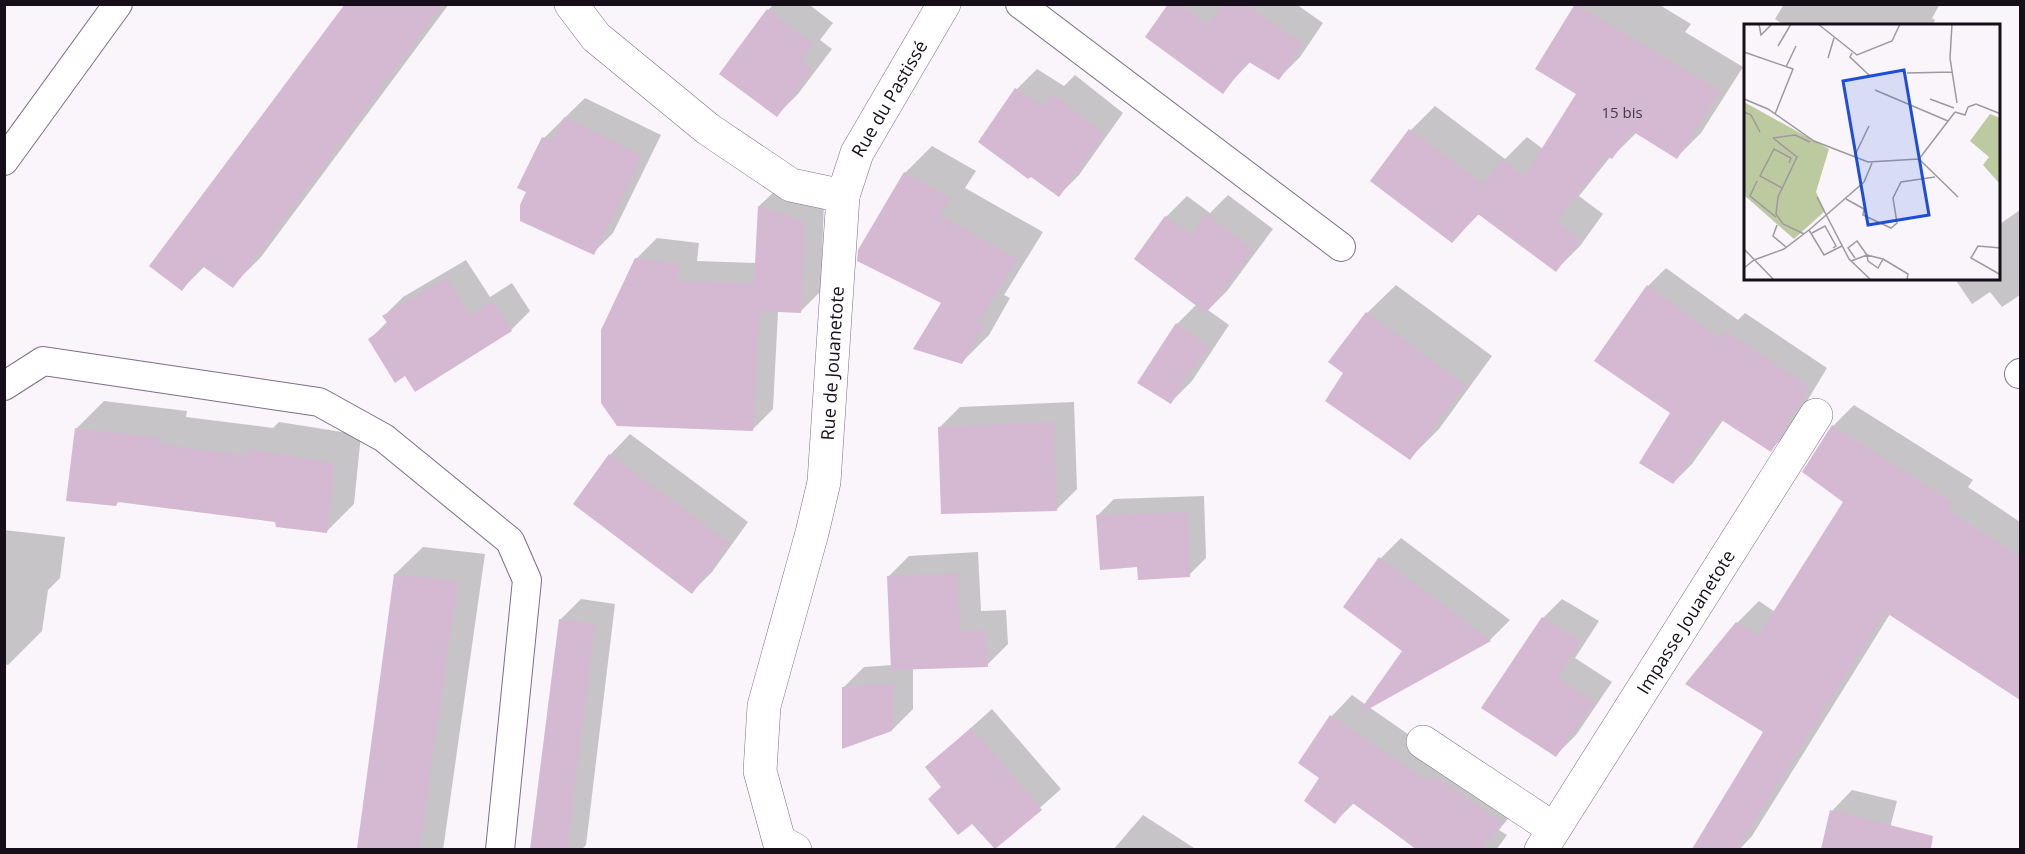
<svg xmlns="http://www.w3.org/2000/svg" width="2025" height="854" viewBox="0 0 2025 854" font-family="'Open Sans',sans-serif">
<rect width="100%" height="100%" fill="#f9f5fb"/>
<g fill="#0003">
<path d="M347,4H449L261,257L232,286L205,266L182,289Z"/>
<path d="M774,4H813L811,6L833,23L820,40L832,49L798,94L777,115L768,10Z"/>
<path d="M1170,4H1296L1323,23L1300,57L1279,78L1251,61L1222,92Z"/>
<path d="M1576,4H1658L1691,24L1685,32L1743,67L1701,133L1677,157L1637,132L1612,157L1611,156L1579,196L1603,214L1580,246L1556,270L1479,214L1452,241L1372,181L1411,130L1435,106L1505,159L1527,137L1543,149L1578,94L1537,69Z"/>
<path d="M1784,4H1940L1932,18L1935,20L1932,26H1780L1781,23L1775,19Z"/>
<path d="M1037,69L1064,86L1075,75L1123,113L1079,175L1059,195L980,142L1017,89Z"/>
<path d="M585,98L661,135L613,233L593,253L544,138Z"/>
<path d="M932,146L976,171L965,188L1043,232L1004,295L1010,298L989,335L962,362L905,173Z"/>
<path d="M780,186L824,200L821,291L800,312L778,311L773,409L752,430L636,259L657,238L699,243L697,261L756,263L759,206Z"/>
<path d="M1228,195L1273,229L1227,291L1208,310L1229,325L1192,381L1171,402L1177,324L1197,304L1136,258L1166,217L1187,196L1210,213Z"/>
<path d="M2020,210V295L2002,307L1990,292L1972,304L1955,279H2000V224Z"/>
<path d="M466,260L490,297L512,283L530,311L511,330L405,374L370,339L388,321L384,316L403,297Z"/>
<path d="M1666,268L1738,320L1745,313L1827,368L1789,431L1771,450L1724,419L1692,464L1673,483L1672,412L1648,286Z"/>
<path d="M1396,285L1492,356L1439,429L1410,458L1367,313Z"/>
<path d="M104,401L187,411L186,417L273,428L279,422L361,435L354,504L326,532L276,521L76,429Z"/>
<path d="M1074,402L1077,489L1057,509L940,427L960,407Z"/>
<path d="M1854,405L1973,480L1968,487L2020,522V698L1890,614L1752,836L1739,850H1717L1700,839L1765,731L1737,623L1759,601L1775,612L1846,502L1833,426Z"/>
<path d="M630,434L748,522L712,572L692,592L610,455Z"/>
<path d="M1204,496L1206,558L1189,575L1138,565L1097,516L1114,499Z"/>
<path d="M4,530L65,537L60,578L48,590L42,631L8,665L4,664Z"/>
<path d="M1401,538L1510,620L1490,640L1369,707L1448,762L1521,802L1499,830L1507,835L1496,850H1417L1354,803L1335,822L1321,778L1300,763L1332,716L1352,695L1366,705L1404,651L1381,558Z"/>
<path d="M423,547L485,554L443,850H358L395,574Z"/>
<path d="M978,552L981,611L1006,610L1008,644L987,665L913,668V709L892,730L843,688L864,667L893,665L889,576L909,556Z"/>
<path d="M581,599L615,604L586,845L581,850H531L560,620Z"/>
<path d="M1562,599L1599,621L1575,658L1612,682L1576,735L1556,755L1543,618Z"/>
<path d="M992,709L1061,789L995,848L927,767Z"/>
<path d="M1852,790L1897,801L1890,828L1902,831L1898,850H1822L1832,811Z"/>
<path d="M1143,815L1197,850H1113Z"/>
</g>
<g fill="#d5b8d1">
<path d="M345,4H443L233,288L201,265L182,291L149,266Z"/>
<path d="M1168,4H1179L1208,25L1225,4H1245L1303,44L1279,80L1247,61L1223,94L1145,37Z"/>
<path d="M1575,4L1720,91L1677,159L1632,131L1612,159L1608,156L1556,221L1580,239L1556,272L1478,214L1452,243L1370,181L1409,129L1483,184L1502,160L1524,177L1576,94L1535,69Z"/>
<path d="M767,9L813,44L801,61L812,70L777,117L719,74Z"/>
<path d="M1015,88L1043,106L1053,94L1104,134L1059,197L1031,177L1028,179L978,142Z"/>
<path d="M564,117L642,156L594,255L520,221V205L526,192L517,188L542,137L553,141Z"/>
<path d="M904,172L950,198L939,215L1017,259L978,322L984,326L962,364L913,349L941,303L857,261L858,250Z"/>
<path d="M758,206L804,221V234L801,313L759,311L753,431L617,426L601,403V330L635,258L679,264L677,281L754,283Z"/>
<path d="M1206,214L1253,250L1206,313L1134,259L1165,216L1191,235Z"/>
<path d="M447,278L470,315L493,301L512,331L415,392L405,376L395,383L368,339L389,325L382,316Z"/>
<path d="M1647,285L1719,338L1725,331L1810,387L1771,452L1720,419L1673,484L1639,463L1670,413L1594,361Z"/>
<path d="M1366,312L1465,385L1410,460L1325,401L1343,373L1328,362Z"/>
<path d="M1176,323L1209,347L1185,379L1171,404L1137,383Z"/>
<path d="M1054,422L1057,511L941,514L938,427Z"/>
<path d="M1832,425L1953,503L1948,510L2020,557V700L1885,612L1737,849H1692L1763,732L1685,684L1736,622L1758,636L1843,502L1802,472Z"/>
<path d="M75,428L160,438L159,444L249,456L250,449L334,463L327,533L276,527L275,522L118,502L116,506L66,501Z"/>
<path d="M609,454L729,543L692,594L573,504Z"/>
<path d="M1188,512L1190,577L1138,580L1137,567L1100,570L1096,515Z"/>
<path d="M1379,557L1491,641L1356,716L1402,651L1343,607Z"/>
<path d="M958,573L960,631L985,630L988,667L891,670L887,576Z"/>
<path d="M394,574L458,581L419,849H357Z"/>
<path d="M1542,617L1581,641L1557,678L1594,702L1556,757L1481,708Z"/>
<path d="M559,619L595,624L567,849H530Z"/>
<path d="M893,684L892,731L842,749V687Z"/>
<path d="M1330,715L1427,781L1432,775L1502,822L1481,849H1417L1351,802L1335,824L1304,801L1319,778L1298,763Z"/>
<path d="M971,728L1042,810L995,849L972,824L958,835L928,799L941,787L925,767Z"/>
<path d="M1830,810L1933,836L1931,849H1821Z"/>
</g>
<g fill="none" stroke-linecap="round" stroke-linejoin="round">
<defs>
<g id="service">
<path d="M1020,4L1341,247"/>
<path d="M4,161L118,4"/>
<path d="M2019,374L2020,373"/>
<path d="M4,386L43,361L319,402L384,438L510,541L527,580L500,850"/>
</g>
<g id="minor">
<path d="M571,4L596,37L708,129L791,185L843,196"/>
<path d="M1423,742L1554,829"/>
<path id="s1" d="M795,850L779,841L760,771L764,706L812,533L824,482L843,196L857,153L944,4"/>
<path id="s2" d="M1541,850L1816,415"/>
</g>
</defs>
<use href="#service" stroke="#7f6d89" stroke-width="30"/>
<use href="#minor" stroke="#7f6d89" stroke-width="34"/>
<use href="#service" stroke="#fff" stroke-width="28"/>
<use href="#minor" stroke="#fff" stroke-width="33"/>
</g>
<g text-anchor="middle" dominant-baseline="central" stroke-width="4.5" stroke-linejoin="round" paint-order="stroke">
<g font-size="15" fill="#463947">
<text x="1622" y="112">15 bis</text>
</g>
<g font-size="18" fill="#160f19" stroke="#fff">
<text stroke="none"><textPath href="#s1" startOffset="783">Rue du Pastissé</textPath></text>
<text stroke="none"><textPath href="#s1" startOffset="507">Rue de Jouanetote</textPath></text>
<text stroke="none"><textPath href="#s2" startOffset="270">Impasse Jouanetote</textPath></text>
</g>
</g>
<g transform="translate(1744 24)">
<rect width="256" height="256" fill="#f9f5fb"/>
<path d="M0,78L85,125L72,168L81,187L50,215L0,171ZM246,90L256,94V160L239,141L245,133L226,117Z" fill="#bdc99f"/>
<path fill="none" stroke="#9e99a1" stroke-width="1.5" d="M15,0L17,11L28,0M74,0L113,31L148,17L156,0M208,0L206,34L213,79M34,22L47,0M0,28L49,45L31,90M108,29L106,33L126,52M84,34L90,14M42,43L52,22M163,49L208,48M131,66L204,97M0,75L24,85L70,117L124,138L175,135M186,75L210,84M224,83L232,80L257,90M0,88L7,91L16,108M211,88L221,91L224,83M29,114L53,133L34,173L32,190L39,200L60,210M29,114L51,111L66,118M110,133L125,102M175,135L211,88M175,135L214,173M13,157L6,172L32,193M38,164L16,152L30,125L47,134L45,139M73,173L105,235L127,256M102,175L120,185L119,191L147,204L153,199L149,174L157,158L191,153M33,201L29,212L42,223M65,206L80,231L98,222M68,209L81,202L92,222L89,224M257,224L234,222L227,234L257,251M0,225L30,256M139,235L164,250L163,256M107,237L123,231L124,237L134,244L139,235L123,231L113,217L104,224L111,234M0,244L10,236L40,225L65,206L120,158L128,139"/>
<path fill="#1d4ed8" fill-opacity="0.15" stroke="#1d4ed8" stroke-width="3" d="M160,46L185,191L124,201L99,57Z"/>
<rect width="256" height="256" fill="none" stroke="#160f19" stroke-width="3"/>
</g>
<rect width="2025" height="854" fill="none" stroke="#160f19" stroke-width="12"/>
</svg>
